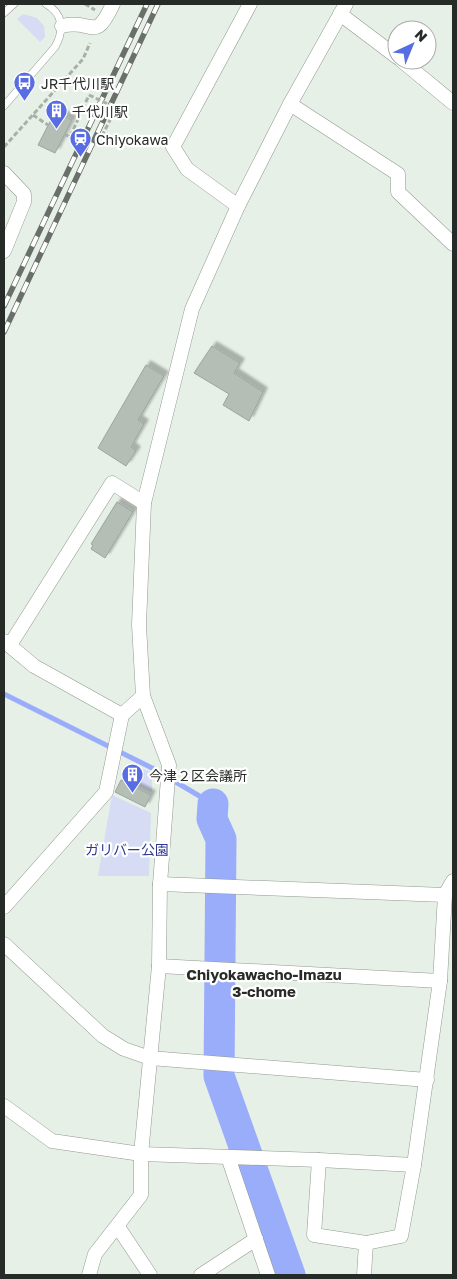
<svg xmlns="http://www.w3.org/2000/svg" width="457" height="1279" viewBox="0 0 457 1279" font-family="'Golos Text','Noto Sans JP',sans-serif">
<defs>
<filter id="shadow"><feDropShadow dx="4.5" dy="-4.5" stdDeviation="1" flood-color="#0004"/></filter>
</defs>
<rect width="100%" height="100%" fill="#e7f0e7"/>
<g fill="#d5dcf4">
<path d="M23,14L37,18L44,26L45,37L40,42L17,19Z"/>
<path d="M143,769L152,772V792L122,778Z"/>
<path d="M112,795L151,813L149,876H98Z"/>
</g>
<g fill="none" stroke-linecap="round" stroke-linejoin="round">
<path stroke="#99adfa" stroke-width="5" d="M4,694L152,768L213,804"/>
<path stroke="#99adfa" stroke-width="31" d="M213,804L212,819L221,839L219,1076L290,1275"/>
</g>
<g fill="#b5beb5" stroke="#9ca59c" filter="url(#shadow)">
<path d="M55,112L72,120L55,153L38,145Z"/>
<path d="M212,346L240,363L234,373L263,392L249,421L223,405L229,394L194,373Z"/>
<path d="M146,365L164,376L138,420L144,424L131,447L136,451L126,466L98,448Z"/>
<path d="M117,502L133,512L105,558L91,549L93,545L91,544Z"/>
<path d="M121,780L151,795L145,807L115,792Z"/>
</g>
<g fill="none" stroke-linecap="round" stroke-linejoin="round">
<defs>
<g id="lane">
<path d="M4,13L14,4"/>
<path d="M4,106L55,47C64,31 64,14 46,4"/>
</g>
<g id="street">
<path d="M340,14L397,57"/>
<path d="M62,26C93,18 94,45 113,4"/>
<path d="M401,60L453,103"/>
<path d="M290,104L398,174V192L453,244"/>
<path d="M4,173L24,194V202L4,251"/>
<path d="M238,206L187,169L173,147L250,4"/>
<path d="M4,641L34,666L122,715"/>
<path d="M10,645L112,483L144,503"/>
<path d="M160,884L445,895"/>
<path d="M4,907L106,792L122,715L143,696"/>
<path d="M4,944L103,1036L124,1049L150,1058L427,1080"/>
<path d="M159,966L440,981"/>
<path d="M4,1106L52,1141L141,1154L319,1160L414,1165L440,981L445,895L453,881"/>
<path d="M228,1157L268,1275"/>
<path d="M319,1160L314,1235L366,1243L401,1236L414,1165"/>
<path d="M118,1227L150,1275"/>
<path d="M89,1275L95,1254L141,1195V1154L159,966L160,884L169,765L143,696L139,625L144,503L192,309L238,206L290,104L346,4"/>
<path d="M201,1275L256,1239"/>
<path d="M364,1275L366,1243"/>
</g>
</defs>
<use href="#lane" stroke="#919991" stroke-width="8"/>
<use href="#street" stroke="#919991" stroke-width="15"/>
<g stroke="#a8b0a8" stroke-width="3" stroke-dasharray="5 2.5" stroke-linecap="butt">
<path d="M85,4L95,10"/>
<path d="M33,115L48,125"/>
<path d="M64,134L70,137L89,95"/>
<path d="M102,136L116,108"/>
<path d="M4,147L83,59L90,43"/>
</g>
<use href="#lane" stroke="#fff" stroke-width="7"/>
<use href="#street" stroke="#fff" stroke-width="14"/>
<defs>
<g id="rail">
<path d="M4,306L147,4"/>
<path d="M4,332L158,4"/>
</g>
</defs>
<use href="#rail" stroke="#696f69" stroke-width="5.5"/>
<use href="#rail" stroke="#fff" stroke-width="4" stroke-dasharray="11" stroke-linecap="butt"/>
<path stroke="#a8b0a8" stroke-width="3" stroke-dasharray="5 2.5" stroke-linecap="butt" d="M89,95L116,108"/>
</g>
<defs>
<symbol id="bus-pin" viewBox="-11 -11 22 30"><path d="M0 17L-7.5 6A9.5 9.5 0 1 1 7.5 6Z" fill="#586de3" stroke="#fff"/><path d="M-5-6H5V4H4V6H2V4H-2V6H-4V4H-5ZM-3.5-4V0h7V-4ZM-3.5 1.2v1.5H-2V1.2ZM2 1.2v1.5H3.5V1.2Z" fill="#fff"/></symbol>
<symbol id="building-pin" viewBox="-11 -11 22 30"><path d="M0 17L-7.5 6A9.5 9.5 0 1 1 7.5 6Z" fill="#586de3" stroke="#fff"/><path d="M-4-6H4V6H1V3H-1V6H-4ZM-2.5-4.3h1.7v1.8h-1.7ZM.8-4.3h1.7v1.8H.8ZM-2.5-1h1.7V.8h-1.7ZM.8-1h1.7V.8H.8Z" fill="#fff"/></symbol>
<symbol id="station-pin" viewBox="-11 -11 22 30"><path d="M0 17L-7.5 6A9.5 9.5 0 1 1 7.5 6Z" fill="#586de3" stroke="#fff"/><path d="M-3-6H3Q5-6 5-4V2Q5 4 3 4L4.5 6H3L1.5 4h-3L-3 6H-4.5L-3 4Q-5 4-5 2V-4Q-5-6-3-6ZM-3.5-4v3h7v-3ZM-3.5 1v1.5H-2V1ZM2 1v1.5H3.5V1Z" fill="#fff"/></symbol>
</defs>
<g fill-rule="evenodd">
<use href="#bus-pin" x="12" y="70" width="25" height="34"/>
<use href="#building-pin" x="44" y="98" width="25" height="34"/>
<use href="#station-pin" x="68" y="126" width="25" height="34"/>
<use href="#building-pin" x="120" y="762" width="25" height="34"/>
</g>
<g text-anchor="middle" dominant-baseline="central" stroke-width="4.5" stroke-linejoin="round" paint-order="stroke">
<g font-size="14" fill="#272b27" stroke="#fff" text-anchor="start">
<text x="41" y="83">JR千代川駅</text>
<text x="72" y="111">千代川駅</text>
<text x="96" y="139">Chiyokawa</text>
<text x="149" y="775">今津２区会議所</text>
</g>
<g font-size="14" fill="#2c378d" stroke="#fff">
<text x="127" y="849">ガリバー公園</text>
</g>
<g font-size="15" font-weight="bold" fill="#272b27" stroke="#fff">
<text x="264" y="974">Chiyokawacho-Imazu<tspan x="264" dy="17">3-chome</tspan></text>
</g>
</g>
<rect width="457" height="1279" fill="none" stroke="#272b27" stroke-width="10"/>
<g transform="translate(412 45) rotate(44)"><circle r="24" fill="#ffffff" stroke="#a9aaa9"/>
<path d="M0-4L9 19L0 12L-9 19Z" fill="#586de3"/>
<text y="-8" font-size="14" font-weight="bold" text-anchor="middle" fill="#272b27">N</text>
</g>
</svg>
